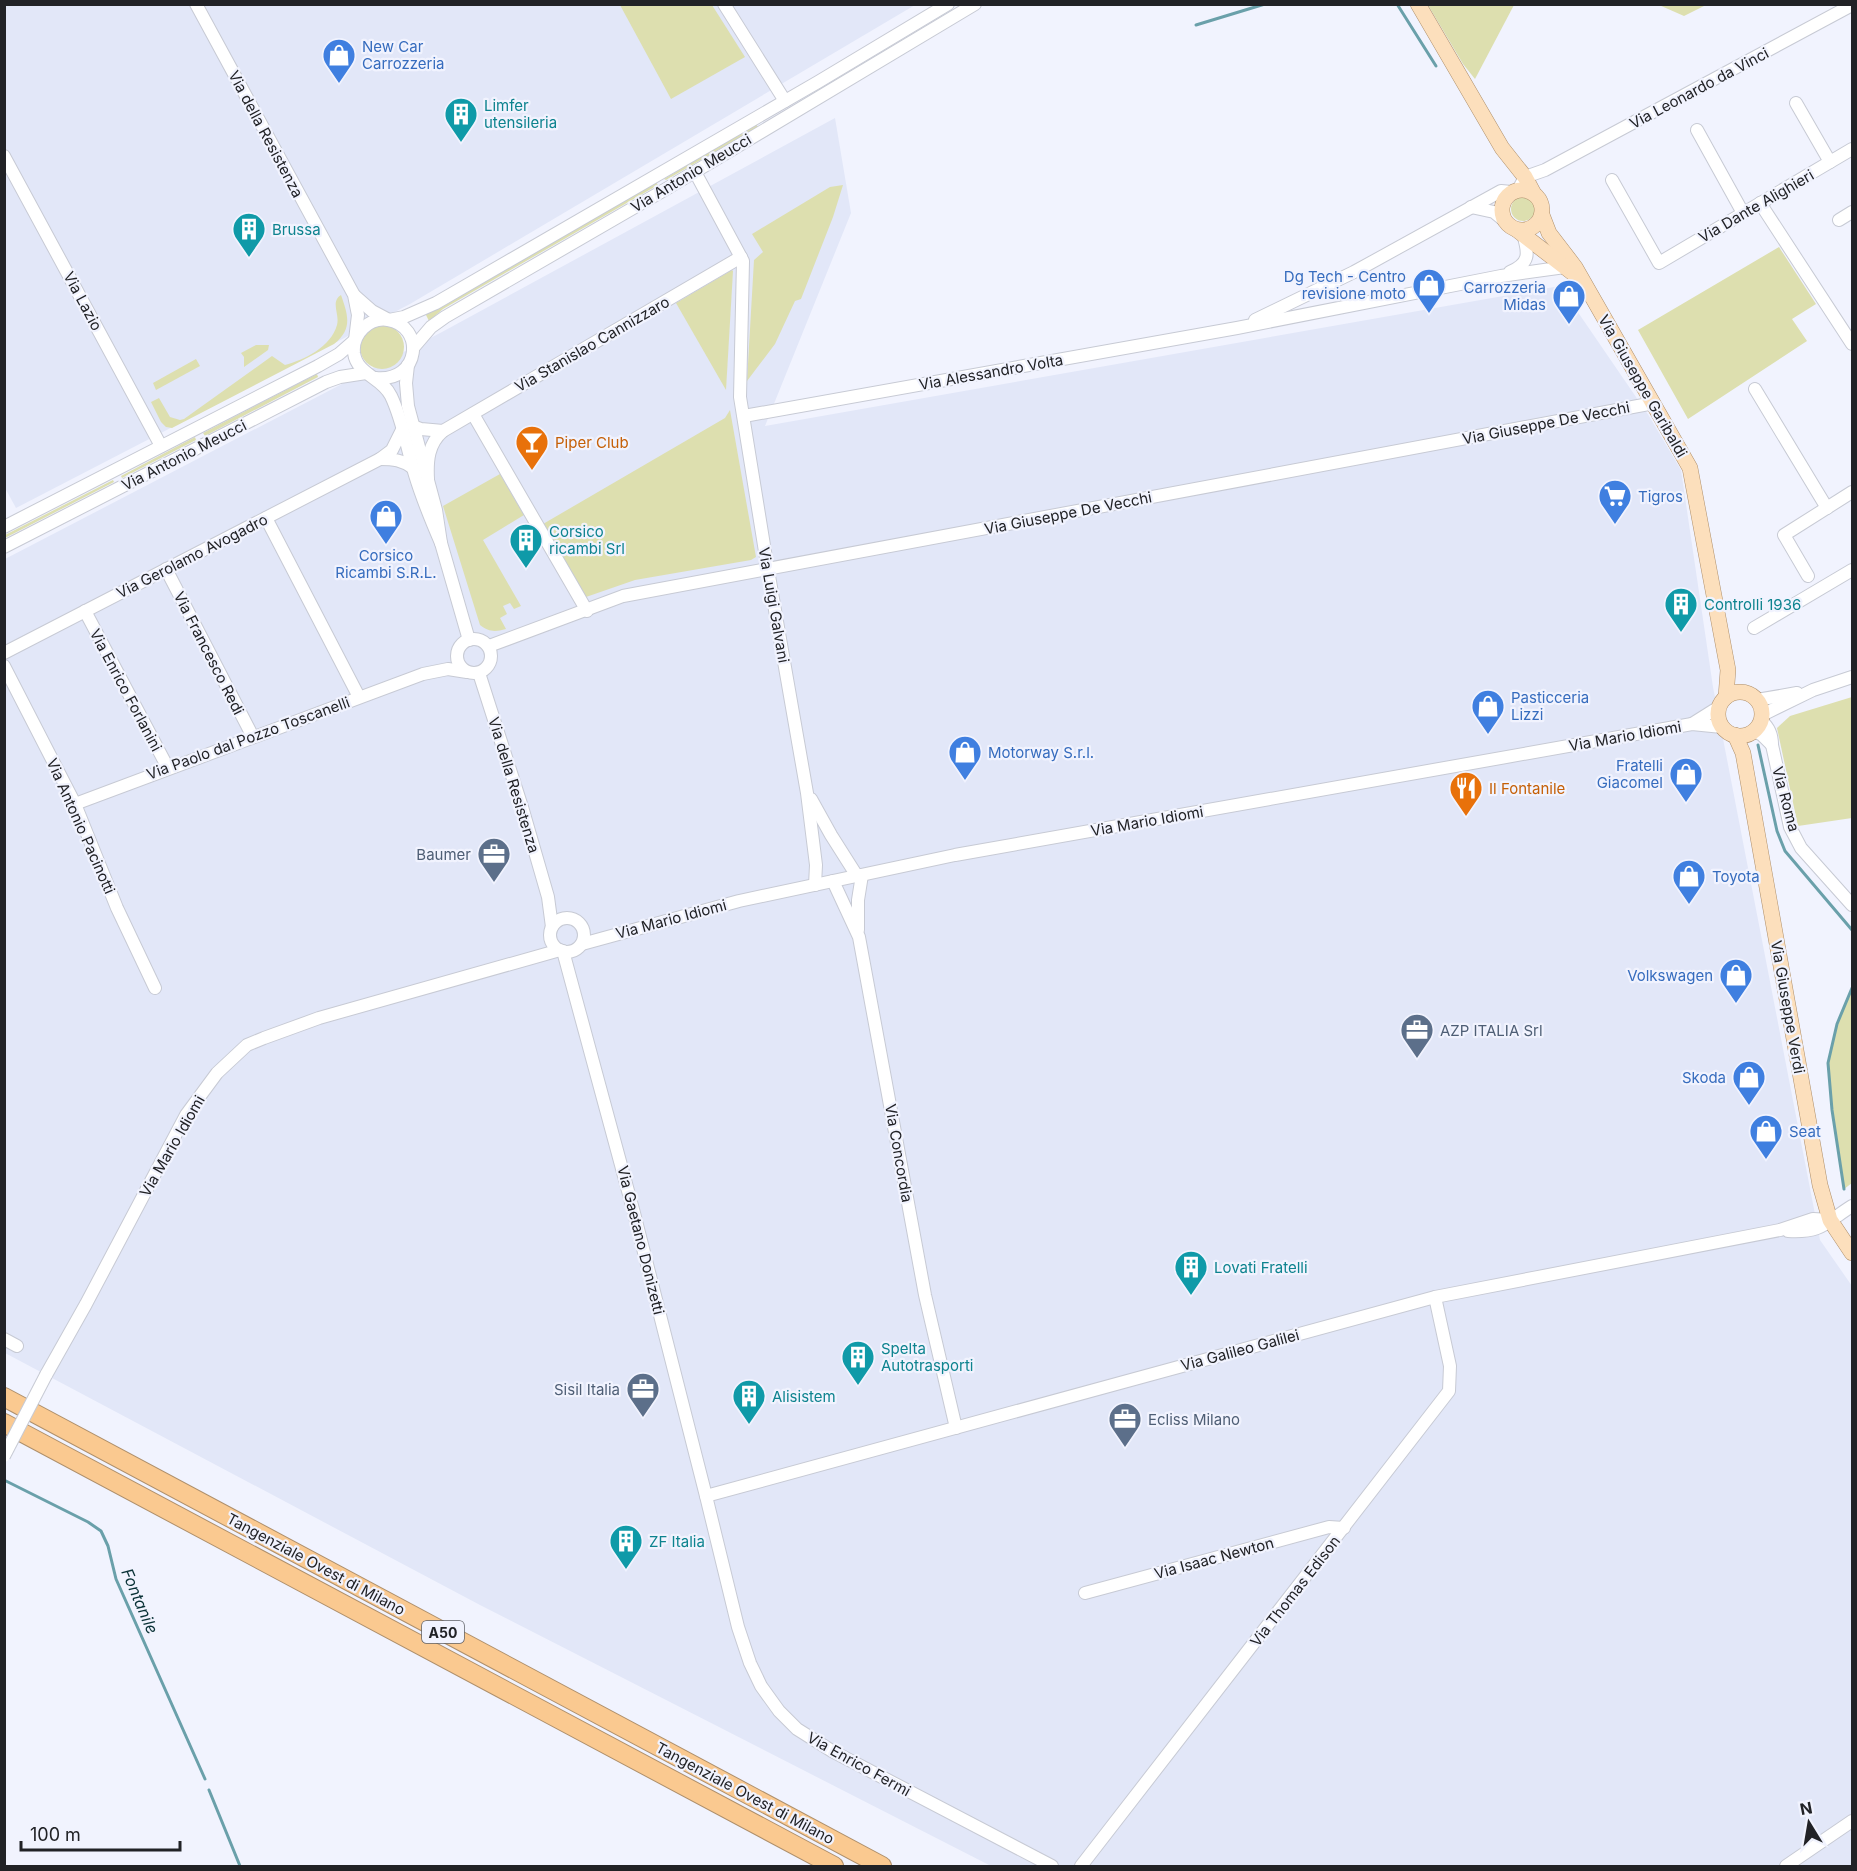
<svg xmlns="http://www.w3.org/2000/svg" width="1857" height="1871" viewBox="0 0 1857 1871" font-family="Inter,sans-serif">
<rect width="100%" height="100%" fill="#f1f3fe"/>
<g fill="#e2e7f8">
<path d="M4,5H915L410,304L16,508L4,486Z"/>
<path d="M835,118L851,213L765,426L1560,286L1649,416L1681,470L1713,687L1820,1240L1852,1286V1866H991L480,1605L5,1353V559L442,332Z"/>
</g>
<g fill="#dddfaf">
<path d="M620,5H712L745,57L671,99Z"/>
<path d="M1428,5H1514L1475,79L1463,64Z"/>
<path d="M1659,5H1706L1684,16Z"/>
<path d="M756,124L758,127L666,180L664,179Z"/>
<path d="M656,182L658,185L443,309L429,321L425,313L442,307Z"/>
<path d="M843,185L833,217L801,299L795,301L775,344L747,381L754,260L763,252L752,234L830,187Z"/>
<circle cx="1523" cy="209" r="12"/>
<path d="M1779,247L1816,304L1792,319L1807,341L1688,419L1638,330Z"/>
<path d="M732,270L733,271L726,390L676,303Z"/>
<path d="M341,295C348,315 353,329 334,344L172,428L166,427L161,422L151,402L159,398L170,417L180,420L184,419L272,356L285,365C304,360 331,347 337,325C340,314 330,302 341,295Z"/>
<circle cx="382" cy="347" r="22"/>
<path d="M256,345H269L268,350L244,367V357L241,353Z"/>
<path d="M196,359L200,366L156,390L153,383Z"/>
<path d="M317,374L318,377L205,436L203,433Z"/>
<path d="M730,410L756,557L751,560L635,580L586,597L543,524L725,418Z"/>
<path d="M195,437L196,440L122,478L121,476Z"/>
<path d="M500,474L524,515L483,540L521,606L514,609L510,603L503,606L507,614L500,618L506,629C495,632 489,632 480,625L443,506Z"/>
<path d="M113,480L114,482L5,538V535Z"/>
<path d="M1852,697V818L1798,826L1777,728L1790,716Z"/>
<path d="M1852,988V1183L1844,1189L1832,1110L1828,1063L1837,1024Z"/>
</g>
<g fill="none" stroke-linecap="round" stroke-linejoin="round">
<g stroke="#6aa0aa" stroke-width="3">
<path d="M1397,4L1436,66"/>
<path d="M1196,25L1265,4"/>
<path d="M1758,745L1777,831L1785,851L1852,930"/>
<path d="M1844,1189L1832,1110L1828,1063L1837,1024L1852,988"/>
<path d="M4,1480L88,1522L101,1531L108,1546L116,1579L205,1779"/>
<path d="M209,1790L240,1866"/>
</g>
<defs>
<g id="minor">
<path d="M196,4L354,295L358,315L355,340"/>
<path d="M724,4L785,101"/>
<path d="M1796,103L1830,162"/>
<path d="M1697,130L1743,213"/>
<path d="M4,156L161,446"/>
<path d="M695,172L743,261L740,397L768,570L807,793L816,865L815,885"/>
<path d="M1612,180L1659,263L1852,149"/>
<path d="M1518,190L1525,177L1545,170L1852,5"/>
<path d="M1760,203L1852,344"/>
<path d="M1471,207L1494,212L1505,221"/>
<path d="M1839,220L1852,212"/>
<path d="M1510,272C1530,263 1529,254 1523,234"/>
<path d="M355,296L372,311L387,319"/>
<path d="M389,320L404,317L436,303L818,82L948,4"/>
<path d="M1255,320L1354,272L1501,191L1512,192"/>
<path d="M413,348L431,327L445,317L666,189L975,4"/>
<path d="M408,365L406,383L408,406L436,510L441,543L469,640"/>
<path d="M376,378C421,382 425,326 388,320C369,317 352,334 354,353C357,375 382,377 391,396C403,421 407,449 415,475C422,498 431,520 441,543"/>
<path d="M1755,389L1827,508"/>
<path d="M473,414L587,611"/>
<path d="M744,416L1237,328L1501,276L1565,267"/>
<path d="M413,426L421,429L443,431"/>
<path d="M380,459C394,459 402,460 413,468"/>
<path d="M428,479C427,461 428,444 443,431L741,257"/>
<path d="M266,518L359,697"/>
<path d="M4,527L318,366L339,354L355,340"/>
<path d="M4,547L326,382L340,377L366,373"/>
<path d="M166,569L253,737"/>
<path d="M1808,576L1784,535L1852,492"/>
<path d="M85,611L168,768"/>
<path d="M1754,628L1852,570"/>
<circle cx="474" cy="656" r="17"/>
<path d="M489,646L623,596L1654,403"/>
<path d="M4,653L380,459L392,450L402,430"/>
<path d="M4,666L75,804L117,908L155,988"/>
<path d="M479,673L522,807L548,897L552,927"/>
<path d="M1757,700L1797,693"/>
<path d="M1762,715L1813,690L1852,677"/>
<path d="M1761,720C1769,728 1772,734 1772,745L1790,827L1801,848L1852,905"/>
<path d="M1692,724L1719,707"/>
<path d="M1754,731L1762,735L1772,745"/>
<path d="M811,799L831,835L857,876"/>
<path d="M75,804L423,674L448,669L467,672"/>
<path d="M833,881L859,937L925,1295L956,1428"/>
<circle cx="567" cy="935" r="17"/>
<path d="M858,930V900L862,875"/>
<path d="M582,944L739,901L955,855L1692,724L1722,727"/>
<path d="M563,951L634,1213L706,1496L738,1627L750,1663L761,1686L779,1711L797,1729L832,1751L1052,1866"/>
<path d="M1788,1231C1822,1233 1825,1223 1852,1206"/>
<path d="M4,1339L17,1346"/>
<path d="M46,1375L86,1304L186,1115L217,1073L247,1045L264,1038L319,1018L560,950"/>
<path d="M706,1496L1435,1297L1780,1230L1813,1219L1830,1220"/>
<path d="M1085,1593L1329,1527L1344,1528"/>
<path d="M1081,1866L1449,1391L1450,1366L1435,1297"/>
<path d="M1786,1866L1852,1821"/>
</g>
<g id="major">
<path d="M1418,4L1502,148L1525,177L1533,192"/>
<circle cx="1522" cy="210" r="20"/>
<path d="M1542,215L1549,233L1575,267L1690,468L1728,670L1726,697"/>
<path d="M1517,230L1574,274"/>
<circle cx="1740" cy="714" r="22"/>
<path d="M1735,735L1743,753L1820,1185L1830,1220L1852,1253"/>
</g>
<g id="highway">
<path d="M4,1397L882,1866"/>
<path d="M4,1423L834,1866"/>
</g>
</defs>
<use href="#minor" stroke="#c7cad4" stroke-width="14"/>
<use href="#major" stroke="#ae8f6b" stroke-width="16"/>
<use href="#highway" stroke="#ae8f6b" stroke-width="20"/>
<use href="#minor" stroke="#fff" stroke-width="12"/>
<use href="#major" stroke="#fcdfbc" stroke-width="15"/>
<use href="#highway" stroke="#fac990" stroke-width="18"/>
<defs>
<path id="minor-bridge" d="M4,1456L46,1375"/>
</defs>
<use href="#minor-bridge" stroke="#c7cad4" stroke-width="14" stroke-linecap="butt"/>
<use href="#minor-bridge" stroke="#fff" stroke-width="12"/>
</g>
<defs>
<symbol id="shop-pin" viewBox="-11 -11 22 30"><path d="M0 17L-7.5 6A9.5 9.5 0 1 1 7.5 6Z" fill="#3f7fe0" stroke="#f1f3fe"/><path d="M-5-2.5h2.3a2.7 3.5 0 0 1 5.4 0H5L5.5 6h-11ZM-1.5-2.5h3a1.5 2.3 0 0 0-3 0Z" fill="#fff"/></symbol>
<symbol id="building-pin" viewBox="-11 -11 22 30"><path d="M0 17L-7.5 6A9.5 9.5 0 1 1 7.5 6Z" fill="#0f9aa8" stroke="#f1f3fe"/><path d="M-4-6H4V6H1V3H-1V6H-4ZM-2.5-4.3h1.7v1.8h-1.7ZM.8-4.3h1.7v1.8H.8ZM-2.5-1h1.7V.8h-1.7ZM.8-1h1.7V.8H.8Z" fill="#fff"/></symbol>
<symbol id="bar-pin" viewBox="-11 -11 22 30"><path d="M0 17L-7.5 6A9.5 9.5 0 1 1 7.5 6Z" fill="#e8710a" stroke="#f1f3fe"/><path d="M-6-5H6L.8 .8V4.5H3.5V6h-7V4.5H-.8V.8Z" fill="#fff"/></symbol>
<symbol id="supermarket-pin" viewBox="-11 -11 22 30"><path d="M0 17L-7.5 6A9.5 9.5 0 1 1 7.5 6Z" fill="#3f7fe0" stroke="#f1f3fe"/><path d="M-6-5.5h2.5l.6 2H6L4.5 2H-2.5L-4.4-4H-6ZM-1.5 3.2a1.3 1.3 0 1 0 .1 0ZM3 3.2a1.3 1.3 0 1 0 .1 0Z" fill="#fff"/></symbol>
<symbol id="restaurant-pin" viewBox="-11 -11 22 30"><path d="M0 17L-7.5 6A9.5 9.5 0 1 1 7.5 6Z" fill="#e8710a" stroke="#f1f3fe"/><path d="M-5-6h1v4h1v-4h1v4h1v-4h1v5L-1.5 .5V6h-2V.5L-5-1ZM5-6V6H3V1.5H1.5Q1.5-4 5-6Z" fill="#fff"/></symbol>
<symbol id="office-pin" viewBox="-11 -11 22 30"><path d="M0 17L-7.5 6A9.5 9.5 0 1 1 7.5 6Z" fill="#5c6f8a" stroke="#f1f3fe"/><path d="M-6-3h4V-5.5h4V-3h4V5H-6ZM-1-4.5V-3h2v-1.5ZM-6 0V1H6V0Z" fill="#fff"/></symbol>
</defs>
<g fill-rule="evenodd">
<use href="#shop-pin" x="320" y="36" width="38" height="52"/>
<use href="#building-pin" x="442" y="95" width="38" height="52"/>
<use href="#building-pin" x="230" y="210" width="38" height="52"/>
<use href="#shop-pin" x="1410" y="266" width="38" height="52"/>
<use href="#shop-pin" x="1550" y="277" width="38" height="52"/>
<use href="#bar-pin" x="513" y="423" width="38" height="52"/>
<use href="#supermarket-pin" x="1596" y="477" width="38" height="52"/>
<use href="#shop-pin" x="367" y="497" width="38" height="52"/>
<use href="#building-pin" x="507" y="521" width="38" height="52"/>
<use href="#building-pin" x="1662" y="585" width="38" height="52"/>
<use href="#shop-pin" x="1469" y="687" width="38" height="52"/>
<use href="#shop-pin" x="946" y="733" width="38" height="52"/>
<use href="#shop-pin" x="1667" y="755" width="38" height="52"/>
<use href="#restaurant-pin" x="1447" y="769" width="38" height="52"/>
<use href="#office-pin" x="475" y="835" width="38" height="52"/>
<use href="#shop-pin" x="1670" y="857" width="38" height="52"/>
<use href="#shop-pin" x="1717" y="956" width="38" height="52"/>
<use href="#office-pin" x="1398" y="1011" width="38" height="52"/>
<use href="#shop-pin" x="1730" y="1058" width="38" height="52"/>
<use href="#shop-pin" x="1747" y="1112" width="38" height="52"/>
<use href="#building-pin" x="1172" y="1248" width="38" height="52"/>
<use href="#building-pin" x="839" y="1338" width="38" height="52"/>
<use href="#office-pin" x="624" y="1370" width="38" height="52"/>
<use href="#building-pin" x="730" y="1377" width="38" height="52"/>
<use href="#office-pin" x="1106" y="1400" width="38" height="52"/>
<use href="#building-pin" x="607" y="1522" width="38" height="52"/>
</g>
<g text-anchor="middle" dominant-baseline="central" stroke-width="4.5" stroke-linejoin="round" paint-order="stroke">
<rect fill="#f1f3fe" stroke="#5f6167" stroke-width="1.5" x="422" y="1621" width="42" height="22" rx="4.5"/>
<g font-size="14" font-weight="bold" fill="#212226">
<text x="443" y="1632">A50</text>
</g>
<g font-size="15" fill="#366cbe" stroke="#f1f3fe" text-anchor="start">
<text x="362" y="46">New Car<tspan x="362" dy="17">Carrozzeria</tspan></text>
<text x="1406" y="276" text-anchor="end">Dg Tech - Centro<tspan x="1406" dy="17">revisione moto</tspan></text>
<text x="1546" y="287" text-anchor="end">Carrozzeria<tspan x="1546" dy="17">Midas</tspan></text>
<text x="1638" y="496">Tigros</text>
<text x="386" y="555" text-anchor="middle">Corsico<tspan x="386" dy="17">Ricambi S.R.L.</tspan></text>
<text x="1511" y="697">Pasticceria<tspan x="1511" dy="17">Lizzi</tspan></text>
<text x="988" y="752">Motorway S.r.l.</text>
<text x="1663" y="765" text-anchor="end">Fratelli<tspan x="1663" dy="17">Giacomel</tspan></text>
<text x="1712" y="876">Toyota</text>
<text x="1713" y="975" text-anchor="end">Volkswagen</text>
<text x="1726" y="1077" text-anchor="end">Skoda</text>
<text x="1789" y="1131">Seat</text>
</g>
<g font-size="15" fill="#212226" stroke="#f1f3fe">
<text transform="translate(1699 88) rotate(-28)">Via Leonardo da Vinci</text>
<text transform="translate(266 134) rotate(62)">Via della Resistenza</text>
<text transform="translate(691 173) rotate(-31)">Via Antonio Meucci</text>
<text transform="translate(1756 206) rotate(-30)">Via Dante Alighieri</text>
<text transform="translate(83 301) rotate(62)">Via Lazio</text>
<text transform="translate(592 344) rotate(-30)">Via Stanislao Cannizzaro</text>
<text transform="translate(991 372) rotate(-10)">Via Alessandro Volta</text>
<text transform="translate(1643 386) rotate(60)">Via Giuseppe Garibaldi</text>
<text transform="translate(1546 423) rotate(-11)">Via Giuseppe De Vecchi</text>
<text transform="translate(184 455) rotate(-27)">Via Antonio Meucci</text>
<text transform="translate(1068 513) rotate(-11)">Via Giuseppe De Vecchi</text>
<text transform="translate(192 556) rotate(-27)">Via Gerolamo Avogadro</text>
<text transform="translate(774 605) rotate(80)">Via Luigi Galvani</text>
<text transform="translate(209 653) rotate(63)">Via Francesco Redi</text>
<text transform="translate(126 690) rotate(62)">Via Enrico Forlanini</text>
<text transform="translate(1625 736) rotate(-10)">Via Mario Idiomi</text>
<text transform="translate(248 738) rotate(-20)">Via Paolo dal Pozzo Toscanelli</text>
<text transform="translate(514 785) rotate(73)">Via della Resistenza</text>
<text transform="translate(1786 799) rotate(75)">Via Roma</text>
<text transform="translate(1147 821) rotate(-10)">Via Mario Idiomi</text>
<text transform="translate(81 826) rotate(66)">Via Antonio Pacinotti</text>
<text transform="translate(671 919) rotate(-15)">Via Mario Idiomi</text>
<text transform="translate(1788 1007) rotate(80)">Via Giuseppe Verdi</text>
<text transform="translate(172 1146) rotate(-60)">Via Mario Idiomi</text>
<text transform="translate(899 1153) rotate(80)">Via Concordia</text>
<text transform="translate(641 1240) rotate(76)">Via Gaetano Donizetti</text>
<text transform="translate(1240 1350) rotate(-15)">Via Galileo Galilei</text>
<text transform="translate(1214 1558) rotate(-15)">Via Isaac Newton</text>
<text transform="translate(316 1564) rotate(28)">Tangenziale Ovest di Milano</text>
<text transform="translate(1295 1591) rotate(-52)">Via Thomas Edison</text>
<text transform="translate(859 1764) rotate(29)">Via Enrico Fermi</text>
<text transform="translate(745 1793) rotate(28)">Tangenziale Ovest di Milano</text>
</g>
<g font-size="15" fill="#0d838f" stroke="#f1f3fe" text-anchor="start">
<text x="484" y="105">Limfer<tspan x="484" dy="17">utensileria</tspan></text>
<text x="272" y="229">Brussa</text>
<text x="549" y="531">Corsico<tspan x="549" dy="17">ricambi Srl</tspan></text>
<text x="1704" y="604">Controlli 1936</text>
<text x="1214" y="1267">Lovati Fratelli</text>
<text x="881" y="1348">Spelta<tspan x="881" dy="17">Autotrasporti</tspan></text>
<text x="772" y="1396">Alisistem</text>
<text x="649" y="1541">ZF Italia</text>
</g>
<g font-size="15" fill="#c56008" stroke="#f1f3fe" text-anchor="start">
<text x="555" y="442">Piper Club</text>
<text x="1489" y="788">Il Fontanile</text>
</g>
<g font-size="15" fill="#4e5e75" stroke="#f1f3fe" text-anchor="end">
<text x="471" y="854">Baumer</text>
<text x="1440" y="1030" text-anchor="start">AZP ITALIA Srl</text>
<text x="620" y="1389">Sisil Italia</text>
<text x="1148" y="1419" text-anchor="start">Ecliss Milano</text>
</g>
<g font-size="16" font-style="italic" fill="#093136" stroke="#f1f3fe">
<text transform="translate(140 1601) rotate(67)">Fontanile</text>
</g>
</g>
<rect width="1857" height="1871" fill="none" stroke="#212226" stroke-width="12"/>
<g transform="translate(1809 1823) rotate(349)" stroke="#f1f3fe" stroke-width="4.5" paint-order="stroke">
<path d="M0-4.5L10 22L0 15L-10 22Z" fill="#212226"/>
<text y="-9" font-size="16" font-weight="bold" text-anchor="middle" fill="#212226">N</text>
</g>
<path d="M21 1841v9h159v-9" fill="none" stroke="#212226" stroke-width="3"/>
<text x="30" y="1841" font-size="18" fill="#212226" stroke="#f1f3fe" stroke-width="4.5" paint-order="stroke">100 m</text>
</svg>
